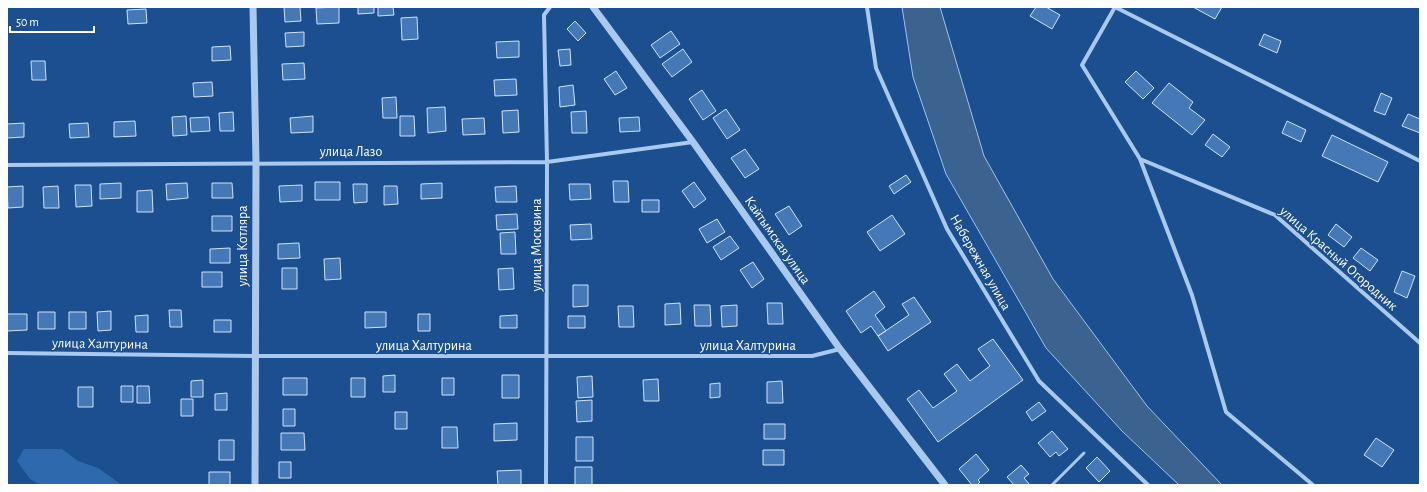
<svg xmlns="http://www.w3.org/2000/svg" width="1427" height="492" viewBox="0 0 1427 492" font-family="'Alegreya Sans',sans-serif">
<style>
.green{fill:#2e69ad}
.water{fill:#3c6290;stroke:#9cc4f0}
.building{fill:#4478b7;stroke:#cfe3fa}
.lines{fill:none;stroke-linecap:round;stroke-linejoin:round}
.service{stroke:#a9c9ee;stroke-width:3}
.minor{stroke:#a9c9ee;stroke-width:4}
.tertiary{stroke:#a9c9ee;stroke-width:7}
.labels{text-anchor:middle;stroke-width:3;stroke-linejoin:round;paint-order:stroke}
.street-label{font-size:14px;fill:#fff;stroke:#1b4f8f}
</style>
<rect width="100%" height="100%" fill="#1b4f8f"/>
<path class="green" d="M24,449H62L78,461L98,468L122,485H40L30,479L17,461Z"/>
<path class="water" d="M902,7H940L984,156L1053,279L1147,406L1222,485H1179L1122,431L1046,348L946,174L913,77Z"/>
<path class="building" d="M284,7H300L301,21L285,22Z
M339,7V23L317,24L316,8Z
M358,7H374V13L358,14Z
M378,7H393L394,15L378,16Z
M1036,7H1046L1060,15L1052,29L1030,16Z
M1193,7H1222L1215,19Z
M146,9L147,23L128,24L127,10Z
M417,17L418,39L402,40L401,18Z
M575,21L586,33L578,41L567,29Z
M671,31L680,44L660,58L651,45Z
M304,32V46L286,47L285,33Z
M1264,34L1281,41L1277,53L1259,45Z
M519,41V57L497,58L496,42Z
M230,46L231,60L212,61V47Z
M570,49L571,65L560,66L558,50Z
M683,49L692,62L672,77L662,64Z
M31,61H45L46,80H32Z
M304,63L305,79L283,80L282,64Z
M616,71L627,88L615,95L604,79Z
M1136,71L1154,88L1143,99L1125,82Z
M516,79L517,95L495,96L494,80Z
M212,82L213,96L194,97L193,83Z
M1169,83L1193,102L1189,108L1205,120L1192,135L1152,103Z
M573,85L575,105L560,107L559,87Z
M702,90L716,111L703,120L689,99Z
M1381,93L1392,98L1385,115L1374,111Z
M396,97L397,118H383L382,98Z
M445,107L446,131L428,133L427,108Z
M726,109L740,130L727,139L713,118Z
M518,110L519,132L503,133L502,111Z
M586,111L587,133H572L571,112Z
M233,112L234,131H220L219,113Z
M1408,114L1420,119V133L1402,126Z
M186,116L187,135L173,136L172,117Z
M313,116V132L291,133L290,118Z
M400,116H414L415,136H400Z
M209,117L210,131L191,132L190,118Z
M639,117L640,131L620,132L619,118Z
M484,118L485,134L463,135L462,119Z
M135,121L136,136L114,137V122Z
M1287,121L1306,130L1301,142L1282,133Z
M24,123V137L7,138V124Z
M88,123L89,137L70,138L69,124Z
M1213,134L1230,147L1222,157L1205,145Z
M1332,135L1388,162L1378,182L1322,156Z
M745,149L759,169L745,178L731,158Z
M906,175L911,182L894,194L889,186Z
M613,181H628L629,202H614Z
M315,182H340V200H315Z
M694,182L706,199L694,208L682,191Z
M121,183V198L100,199V184Z
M187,183L188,198L167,200L166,184Z
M212,183H232L233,198H212Z
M442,183V198L421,199V184Z
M353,184H367V202L354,203Z
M569,184H590L591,199L570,200Z
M75,185H91L92,206L76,207Z
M302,185V201L280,202L279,186Z
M23,186V207L8,208L7,187Z
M58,186L59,208H44L43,187Z
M384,186H397L398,204L384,205Z
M516,186L517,202H496L495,187Z
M152,190L153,212H137V191Z
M642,200H659V212H642Z
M789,206L802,226L789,235L775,214Z
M517,214L518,229L497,230L496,215Z
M892,215L905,234L880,251L867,232Z
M212,216H232V231H212Z
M717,219L725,232L707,243L699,229Z
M591,224L592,239L571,240L570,225Z
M1336,224L1352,237L1344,247L1328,235Z
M515,232L516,254H501L500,233Z
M730,236L739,248L721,260L713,247Z
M299,243L300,258L278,259V244Z
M230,248V263H210V249Z
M1361,248L1378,260L1370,271L1353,258Z
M340,258L341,279L325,280L324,259Z
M753,262L764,279L752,288L740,270Z
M282,268H297V289H282Z
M513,268L514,289L499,290L498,269Z
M1402,271L1415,276L1407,298L1394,292Z
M202,272H222V287H202Z
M573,285H588V306L573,307Z
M874,291L885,307L875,315L886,331L878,336L871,326L861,333L846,311Z
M914,297L931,322L888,351L878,336L909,315L902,304Z
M680,303L681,324L665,325V304Z
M767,303H782L783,324H768Z
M694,305H710L711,326H695Z
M737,305V326L722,327L721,306Z
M618,306H633L634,327H619Z
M169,310H181L182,327H170Z
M111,311V330L98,331L97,312Z
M38,312H55V329H38Z
M69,312H86V329H69Z
M365,312H386V327L365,328Z
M7,314H27V330L7,331Z
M418,314H430V331H418Z
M148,315V332H136L135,316Z
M517,315V328H500V316Z
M568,316H585V328H568Z
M214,320H231V332H214Z
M993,339L1023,380L938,442L907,399L919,390L933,408L957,391L944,374L957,364L970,381L990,366L978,349Z
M395,375V392H383V376Z
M502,375H519V398H502Z
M592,376L593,397L578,398L577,377Z
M283,378H307V395H283Z
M351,378H365V397H351Z
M442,378H454V395H442Z
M658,379L659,401H644L643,380Z
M203,380V397H191V381Z
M782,381L783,403H767V382Z
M720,383V397L710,398V384Z
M121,386H133V402H121Z
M137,386H149L150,403H137Z
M78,387H93V407H78Z
M227,393V410H215V394Z
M181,399H193V416H181Z
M592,400V421L577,422L576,401Z
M1039,402L1046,411L1032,421L1026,412Z
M283,409H295V426H283Z
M395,412H407V429H395Z
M517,423V440L494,441V424Z
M764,424H785V439H764Z
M442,427H457L458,448H442Z
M1052,431L1068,449L1059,456L1056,452L1050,457L1038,443Z
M281,433H304L305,450H281Z
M576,437H593V461H576Z
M1376,438L1394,450L1382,467L1364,455Z
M219,440H234V460H219Z
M763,450H784V465H763Z
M976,454L989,470L978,480L980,482L977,485H972L959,469Z
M1097,457L1110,471L1099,482L1086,468Z
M279,462H291V478H279Z
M1021,465L1029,474L1024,478L1030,485H1014L1007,477Z
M575,467H592V485H575Z
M521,470V485H498L497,471Z
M209,472H230V485H209Z"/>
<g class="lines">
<path class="service" d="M1052,485L1084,453"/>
<path class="minor" d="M867,7L876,68L947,229L1039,381L1148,485
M1140,159L1192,295L1226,412L1313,485
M1420,161L1115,7L1082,65L1140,159L1275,215L1420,343
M7,165L547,162L693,142
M7,353L254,356H812L840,349
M546,485L547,162L544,15L550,7"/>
<path class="tertiary" d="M253,7L256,162L255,485
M593,7L693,142L840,349L945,485"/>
</g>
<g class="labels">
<g class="street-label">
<text x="351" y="156">улица Лазо</text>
<text transform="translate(778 240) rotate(55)" y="5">Кайтымская улица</text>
<text transform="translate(536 245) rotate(-90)" y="5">улица Москвина</text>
<text transform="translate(242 246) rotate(-90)" y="5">улица Котляра</text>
<text transform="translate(1339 258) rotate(41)" y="5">улица Красный Огородник</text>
<text transform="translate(981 262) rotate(60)" y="5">Набережная улица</text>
<text transform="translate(100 343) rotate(1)" y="5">улица Халтурина</text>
<text x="424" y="350">улица Халтурина</text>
<text x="748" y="350">улица Халтурина</text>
</g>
</g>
<rect width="1427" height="492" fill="none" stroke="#ffffff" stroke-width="16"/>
<path d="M10 26v6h84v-6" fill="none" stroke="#ffffff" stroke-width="2"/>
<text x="16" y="26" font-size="12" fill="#ffffff" stroke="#1b4f8f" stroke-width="3" paint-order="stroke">50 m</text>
</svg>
